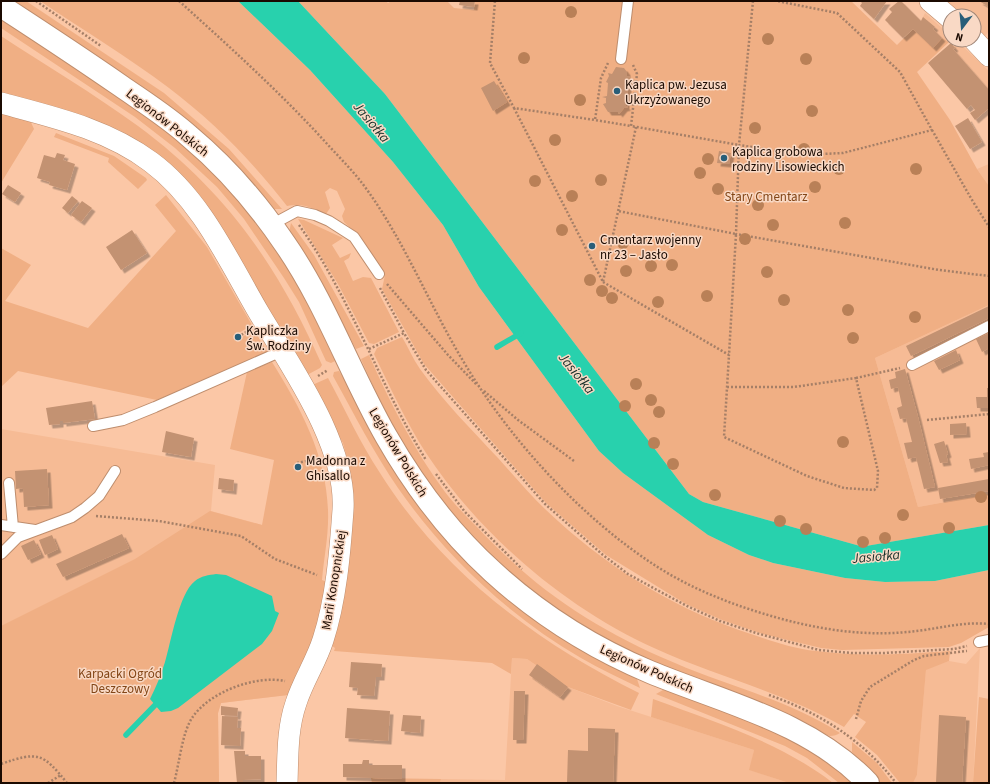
<svg xmlns="http://www.w3.org/2000/svg" width="990" height="784" viewBox="0 0 990 784" font-family="'Source Sans 3',sans-serif">
<style>
.built{fill:#f6bb95}
.green{fill:#f0af84}
.water{fill:#28d1ad}
.lines{fill:none;stroke-linecap:round;stroke-linejoin:round}
.stream{stroke:#28d1ad;stroke-width:5.5}
.building{fill:#c39272;filter:url(#shadow)}
.lane-casing{stroke:#be8d6d;stroke-width:12}
.street-casing{stroke:#be8d6d;stroke-width:22}
.secondary-casing{stroke:#be8d6d;stroke-width:24}
.path{stroke:#a57f67;stroke-width:2.5;stroke-dasharray:2 2;stroke-linecap:butt}
.lane{stroke:#fff;stroke-width:10}
.street{stroke:#fff;stroke-width:21}
.secondary{stroke:#fff;stroke-width:22}
.tree{fill:#b98057}
.poi-dot{fill:#285e79;stroke:#f9d9c5;stroke-width:1.5}
.labels{text-anchor:middle;stroke-width:3;stroke-linejoin:round;paint-order:stroke}
.poi-label{font-size:13px;fill:#1b0a01;stroke:#f9d9c5;text-anchor:start}
.street-label{font-size:13px;fill:#1b0a01;stroke:#f9d9c5}
.park-label{font-size:13px;fill:#834617;stroke:#f9d9c5}
.water-label{font-size:14px;font-style:italic;fill:#152e28;stroke:#f9d9c5}
</style>
<defs>
<filter id="shadow"><feDropShadow dx="3.5" dy="3.5" stdDeviation="0" flood-color="#0004"/></filter>
</defs>
<rect width="100%" height="100%" fill="#fbc7a6"/>
<path class="built" d="M938,1H989V30L987,34L984,37L974,33V16H955Z
M925,13L950,35V40H956L989,71V90L953,49L954,48L951,43L942,38L933,48L913,29L921,21Z
M989,164V186L977,169Z
M989,305V494L918,507L875,358Z
M1,429L215,465L211,511L262,525L322,575L314,630L288,695L221,703L218,713L219,783H1Z
M980,648L973,783H913L917,775L926,669L949,661L966,664Z
M512,658L527,659L568,687L617,706L754,750L750,770L789,783H440L441,779L505,780Z"/>
<path class="green" d="M10,1H26L164,93L229,149L282,209H273Z
M40,1H238L310,70L393,162L443,225L479,287L555,391L599,451L623,473L708,535L749,555L773,563L845,578L885,582L935,581L989,570V627L961,643L949,647L842,650L821,648L763,634L722,620L686,604L606,555L546,503L424,364L382,289L385,275L361,238L344,222L342,216L345,209L337,191L330,188L325,192L330,208L326,214C309,208 306,203 287,206C253,162 214,122 169,88C128,57 83,30 40,1Z
M298,1H386L388,3L391,1H447L454,8L474,10L475,1H851L897,45L913,29L933,47L942,38L949,42L917,72L950,120L977,169L989,186V305L875,358L918,507L989,494V525L866,546H860L703,502L689,494L385,94Z
M1,19L138,110L179,141L220,180L250,214L302,289L335,361L331,363L326,361L299,302L284,278L244,219L217,187L175,148L135,117L1,28Z
M1,36C47,66 94,94 138,126C226,191 278,266 322,365L320,368L307,375L155,154L119,130L1,97Z
M1,111L29,118L34,129L1,183Z
M56,133L114,156L146,178L147,180L138,189L108,162L109,158L54,137Z
M166,195L207,247L252,325L234,336L237,340L254,330L268,353L157,400L18,371L1,387V248L31,265L5,301L88,328L176,231L155,205Z
M298,219L304,220L343,238L332,245L340,258L351,253L349,258L344,261L353,281L363,277L371,278L399,332L374,344L369,343L338,284Z
M291,223L314,255L364,346L356,349L325,292L289,233Z
M402,337C408,347 413,359 420,369C443,401 471,429 498,458C517,479 536,502 558,521C614,572 681,612 754,635C774,642 795,649 816,651C860,657 905,654 950,651L949,661L926,670L917,775L913,783H900L877,755L855,737L866,722L854,714L844,727C784,692 717,677 654,648C565,608 480,535 426,453C406,422 390,387 374,354L377,348Z
M369,355C390,403 414,450 445,492C455,505 466,516 477,527C537,591 595,629 675,663C730,687 789,700 840,733C837,735 834,736 830,736C823,734 815,728 808,724C791,715 773,709 755,702C708,684 661,668 617,645C537,604 464,539 415,464C393,431 377,395 361,359Z
M272,362C301,409 326,454 328,510C329,534 324,557 322,580L329,583L305,665L299,668L288,695L221,703L218,713L219,783H1V626L135,559L210,511L262,525L274,460L230,449L247,372Z
M339,371L409,489L637,679L640,688C620,678 600,669 581,658C509,616 446,557 398,488C374,453 354,414 333,376L334,372Z
M328,378C345,409 360,443 380,473C442,572 536,642 639,693L631,710L568,687L527,659L512,658L511,674L492,663L334,651L335,648L331,645L352,512L351,474L343,443L310,386Z
M663,690L671,691C734,715 803,735 852,783H839L807,758L785,746L656,694Z
M979,697L989,699V783H973Z
M653,699C715,722 780,742 833,783H789L749,770L754,750L651,717Z
M852,742L877,763L892,783H880L852,752Z
M371,778L441,779L440,783H372Z"/>
<path class="water" d="M238,1H298L385,94L689,494L703,502L860,546H866L989,525V570L935,581L885,582L845,578L773,563L749,555L708,535L623,473L599,451L555,391L479,287L443,225L393,162L310,70Z
M216,574L226,575L272,596L275,611L279,613L272,631L262,644L178,708L171,711L161,712L150,699C156,687 161,675 165,662C171,642 179,593 195,581C201,576 209,575 216,574Z"/>
<g class="lines">
<path class="stream" d="M497,347L521,333
M126,735L159,701"/>
</g>
<path class="building" d="M460,1H475L474,7L459,5Z
M860,1H887L874,19L860,6L862,3Z
M899,1H901L921,21L923,17L935,27L933,29L942,38L933,48L913,29L903,38L885,20L892,12L889,9Z
M979,1H989V7Z
M951,43L955,48L953,49L989,90V108L975,120L970,113L975,110L971,105L967,109L928,63Z
M616,67L624,68L627,72V76H631L629,78L630,85H628L627,100L628,102L626,101V106L628,107L624,108L619,114L618,112H608L603,104L606,103V98L602,97L607,96L608,83L606,82L609,76L608,73L612,74Z
M494,81L507,102L493,111L481,88Z
M968,118L982,142L970,149L955,126Z
M719,151L731,153L729,164L717,163Z
M57,153L65,155L63,160L75,164L67,190L49,185L50,182L37,178L44,155L55,158Z
M8,185L21,193L15,202L2,194Z
M72,196L78,201L68,213L62,208Z
M82,201L92,208L81,222L71,215Z
M132,230L147,253L121,270L106,247Z
M989,306V318L911,356L906,346Z
M989,333V348L982,352L976,339Z
M956,350L960,360L939,370L934,361Z
M905,369L918,417L935,487L924,489L916,457L908,459L904,443L912,442L906,418L900,419L897,408L902,406L898,387L891,389L889,380L896,378L895,372Z
M987,388H989V408H977L976,397H987Z
M92,401L95,419L63,423V421H60V424L49,425L46,408Z
M966,423L967,434L950,435V424Z
M166,431L194,438L191,457L162,452Z
M944,441L948,454L946,455L948,462L940,463L934,444Z
M989,452V465L971,469L969,459L984,457L983,453Z
M47,469L49,505L24,507L23,488L16,489L15,471Z
M219,478L234,480L233,491L218,489Z
M989,479V491L940,499L938,488Z
M122,534L129,548L63,577L56,564Z
M52,535L58,549L45,555L39,540Z
M34,540L41,554L28,560L21,546Z
M351,662L382,664L381,677H376L374,696L357,695L358,688L349,687Z
M537,664L568,687L560,697L529,675Z
M514,691H525L523,740H513Z
M221,706L238,708L237,716L221,715Z
M347,708L390,711L388,741L345,738Z
M403,715L421,716L420,733L401,731Z
M939,715L966,717L962,783H936Z
M222,716L238,717L237,728H241L240,746L221,745Z
M588,728L615,729L613,783H567L568,750L588,751Z
M234,751H245V756H261V779L243,780V783H237Z
M363,760H369V765H402V779L343,777V764H362Z"/>
<g class="lines">
<g class="lane-casing">
<path id="lane" d="M621,59L628,1
M271,225L297,211L315,215L329,221L354,237L379,274
M912,365L989,326
M93,426L123,420L155,407L282,351
M9,483L13,527
M1,525L35,530
M1,554L18,537L72,517L85,508L99,496L115,471
M979,642L989,640"/>
</g>
<g class="street-casing">
<path id="street" d="M930,1L950,18
M974,40L989,56
M1,103C53,117 107,129 151,162C201,199 228,260 259,313C291,367 347,445 343,510C340,553 336,600 323,640C316,662 303,681 296,703C287,729 288,756 287,783"/>
</g>
<g class="secondary-casing">
<path id="secondary" d="M1,6C41,32 82,59 121,86C144,102 168,117 189,136C226,167 258,204 285,244C326,303 350,373 386,436C414,485 451,534 493,572C539,614 593,648 650,672C725,703 810,722 868,783"/>
</g>
<path class="path" d="M36,1L101,46
M179,1C231,48 282,94 329,146C340,158 352,170 362,183C405,240 430,308 468,369C513,443 583,519 656,566C695,591 738,607 782,619C823,630 865,636 907,632C934,630 962,621 989,624
M495,1L490,63L514,108L595,120
M753,1L739,145L802,155L843,153L932,130L900,72L837,13L777,1
M608,63L601,78L595,120L631,126
M633,65L637,74L631,126L739,145L736,234L939,270L989,276
M514,108L603,282L636,127
M932,130L972,200L989,227
M299,225C351,298 379,384 426,460
M603,282L729,355L736,234L618,211
M387,284L448,355L477,385
M380,288L404,333
M238,337L248,331
M369,349L404,333L426,370L545,504L603,555L628,574L657,590L687,606L720,621L756,633L819,650L851,653H884L954,649L967,646
M318,376L328,370
M856,378L900,368
M727,387H794L856,378L878,471L877,488L874,490L844,488L807,476L724,437L729,355
M484,391L518,420L574,461
M927,420L989,414
M297,463L316,459
M436,474L465,512L522,569
M96,516L159,521L241,536L275,559L317,575
M769,695C820,713 863,740 896,783
M856,719L861,701L870,687L914,660L924,656L967,651
M1,764C38,751 43,753 67,783
M48,783L61,775
M174,783C179,765 182,733 192,718C209,692 255,675 285,681"/>
<use href="#lane" class="lane"/>
<use href="#street" class="street"/>
<use href="#secondary" class="secondary"/>
</g>
<g class="tree">
<circle cx="571" cy="12" r="6"/>
<circle cx="768" cy="39" r="6"/>
<circle cx="524" cy="58" r="6"/>
<circle cx="806" cy="59" r="6"/>
<circle cx="580" cy="100" r="6"/>
<circle cx="812" cy="111" r="6"/>
<circle cx="755" cy="128" r="6"/>
<circle cx="555" cy="140" r="6"/>
<circle cx="804" cy="149" r="6"/>
<circle cx="708" cy="159" r="6"/>
<circle cx="839" cy="169" r="6"/>
<circle cx="916" cy="169" r="6"/>
<circle cx="700" cy="173" r="6"/>
<circle cx="601" cy="180" r="6"/>
<circle cx="535" cy="181" r="6"/>
<circle cx="815" cy="187" r="6"/>
<circle cx="718" cy="189" r="6"/>
<circle cx="572" cy="196" r="6"/>
<circle cx="758" cy="205" r="6"/>
<circle cx="845" cy="223" r="6"/>
<circle cx="773" cy="225" r="6"/>
<circle cx="562" cy="230" r="6"/>
<circle cx="745" cy="239" r="6"/>
<circle cx="623" cy="243" r="6"/>
<circle cx="672" cy="265" r="6"/>
<circle cx="651" cy="266" r="6"/>
<circle cx="626" cy="271" r="6"/>
<circle cx="767" cy="272" r="6"/>
<circle cx="590" cy="280" r="6"/>
<circle cx="602" cy="291" r="6"/>
<circle cx="707" cy="296" r="6"/>
<circle cx="612" cy="298" r="6"/>
<circle cx="784" cy="300" r="6"/>
<circle cx="658" cy="302" r="6"/>
<circle cx="848" cy="310" r="6"/>
<circle cx="915" cy="317" r="6"/>
<circle cx="853" cy="338" r="6"/>
<circle cx="636" cy="384" r="6"/>
<circle cx="651" cy="400" r="6"/>
<circle cx="625" cy="406" r="6"/>
<circle cx="659" cy="412" r="6"/>
<circle cx="843" cy="442" r="6"/>
<circle cx="654" cy="443" r="6"/>
<circle cx="673" cy="464" r="6"/>
<circle cx="715" cy="495" r="6"/>
<circle cx="981" cy="497" r="6"/>
<circle cx="903" cy="515" r="6"/>
<circle cx="780" cy="521" r="6"/>
<circle cx="949" cy="528" r="6"/>
<circle cx="806" cy="529" r="6"/>
<circle cx="885" cy="538" r="6"/>
<circle cx="863" cy="542" r="6"/>
</g>
<g class="poi-dot">
<circle cx="617" cy="91" r="4"/>
<circle cx="724" cy="158" r="4"/>
<circle cx="592" cy="246" r="4"/>
<circle cx="238" cy="337" r="4"/>
<circle cx="298" cy="467" r="4"/>
</g>
<g class="labels">
<g class="poi-label">
<text x="625" y="89">Kaplica pw. Jezusa<tspan x="625" dy="15">Ukrzyżowanego</tspan></text>
<text x="732" y="156">Kaplica grobowa<tspan x="732" dy="15">rodziny Lisowieckich</tspan></text>
<text x="600" y="244">Cmentarz wojenny<tspan x="600" dy="15">nr 23 – Jasło</tspan></text>
<text x="246" y="335">Kapliczka<tspan x="246" dy="15">Św. Rodziny</tspan></text>
<text x="306" y="465">Madonna z<tspan x="306" dy="15">Ghisallo</tspan></text>
</g>
<g class="street-label">
<text transform="translate(168 122) rotate(38)" y="5">Legionów Polskich</text>
<text transform="translate(399 452) rotate(59)" y="5">Legionów Polskich</text>
<text transform="translate(333 580) rotate(-81)" y="5">Marii Konopnickiej</text>
<text transform="translate(647 668) rotate(24)" y="5">Legionów Polskich</text>
</g>
<g class="park-label">
<text x="766" y="201">Stary Cmentarz</text>
<text x="120" y="678">Karpacki Ogród<tspan x="120" dy="15">Deszczowy</tspan></text>
</g>
<g class="water-label">
<text transform="translate(372 122) rotate(50)" y="5">Jasiołka</text>
<text transform="translate(577 373) rotate(51)" y="5">Jasiołka</text>
<text transform="translate(876 556) rotate(-5)" y="5">Jasiołka</text>
</g>
</g>
<rect width="990" height="784" fill="none" stroke="#1b0a01" stroke-width="4"/>
<g transform="translate(962 28) rotate(196)"><circle r="19" fill="#f9d9c5" stroke="#a08677"/>
<path d="M0-3L7 15L0 10L-7 15Z" fill="#285e79"/>
<text y="-6" font-size="11" font-weight="bold" text-anchor="middle" fill="#1b0a01">N</text>
</g>
</svg>
